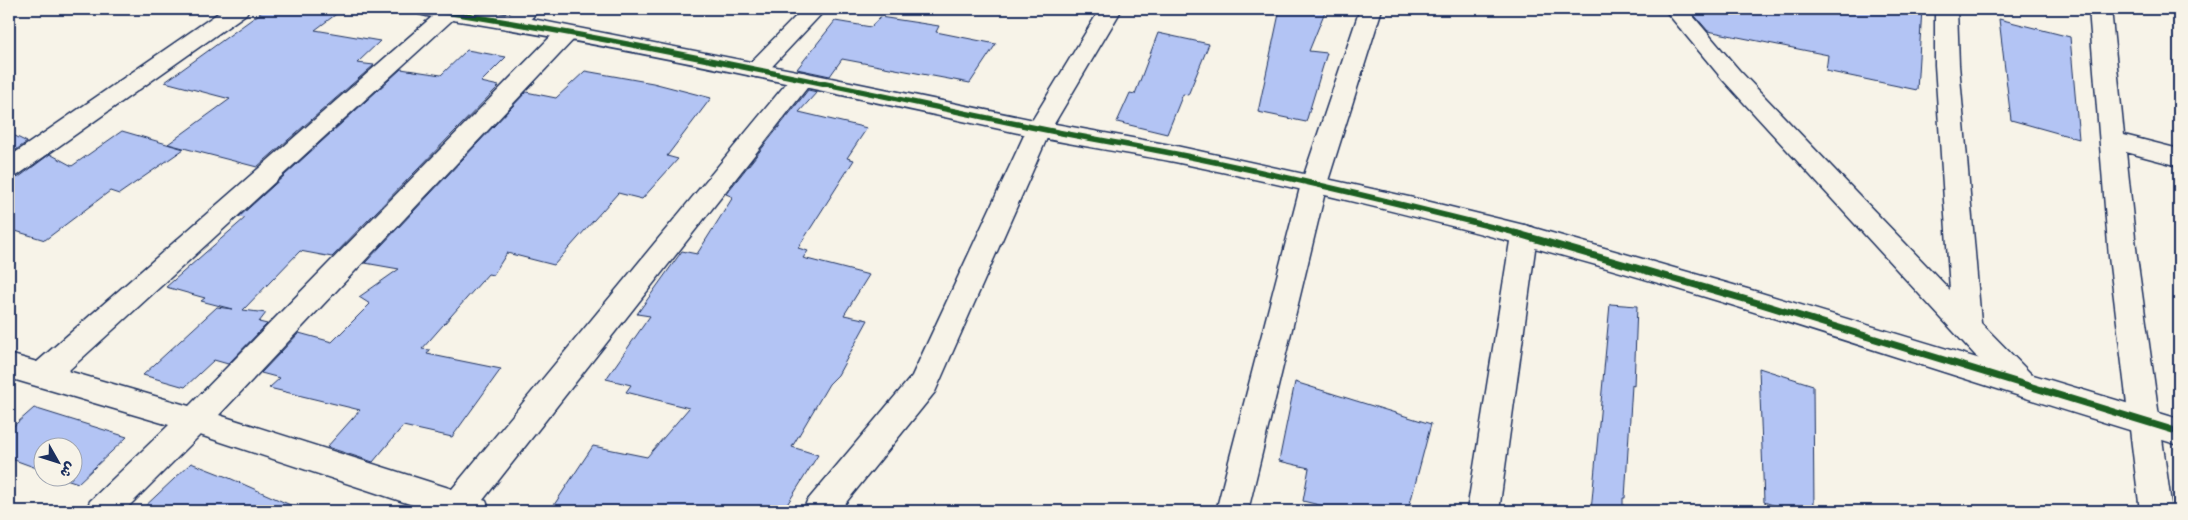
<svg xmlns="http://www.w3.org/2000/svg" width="2188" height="520" viewBox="0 0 2188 520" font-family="Pangolin,'Playpen Sans Arabic',sans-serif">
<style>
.building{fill:#b3c4f4;stroke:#1b2f5e}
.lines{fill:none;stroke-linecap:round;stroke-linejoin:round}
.street-casing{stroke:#1b2f5e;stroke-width:3}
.secondary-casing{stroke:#1b2f5e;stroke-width:3}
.street{fill:#f7f3e8;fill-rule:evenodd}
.secondary{fill:#f7f3e8;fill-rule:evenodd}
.cycleway-far1-casing{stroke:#f7f3e8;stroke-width:8}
.cycleway-casing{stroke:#f7f3e8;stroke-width:10}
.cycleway-far1{stroke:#1b5e20;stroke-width:5.5}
.cycleway{stroke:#1b5e20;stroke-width:7}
</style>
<rect width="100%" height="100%" fill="#f7f3e8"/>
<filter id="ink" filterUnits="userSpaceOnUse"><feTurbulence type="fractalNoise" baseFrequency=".02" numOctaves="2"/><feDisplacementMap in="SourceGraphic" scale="10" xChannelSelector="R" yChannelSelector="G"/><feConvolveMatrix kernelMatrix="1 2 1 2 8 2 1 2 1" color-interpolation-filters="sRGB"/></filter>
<g filter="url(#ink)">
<path class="building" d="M266,9H343L315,30L380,41L357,63L374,65L257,167L168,144L230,99L165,82Z
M1280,9H1326L1309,51L1327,53L1306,122L1258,112Z
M1689,9H1922L1917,90L1826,71L1828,55L1708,31Z
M880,17L939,26L936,32L996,44L970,83L842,59L830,76L797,69L835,21L871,27Z
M1999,19L2070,37L2079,139L2011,120Z
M1158,33L1209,44L1188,95L1183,94L1167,134L1117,122L1130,93L1135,94Z
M467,50L506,57L481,82L499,86L332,257L300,251L243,310L266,313L259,322L267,324L228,364L214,360L185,387L143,375L217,307L232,309L201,301L205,298L166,287L245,218L239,217L401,69L441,75Z
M585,71L653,83L711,98L667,156L678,159L642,199L618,193L554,265L507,253L493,275L488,274L422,349L430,350L427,354L501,369L452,437L403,426L373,462L327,447L360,410L269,388L280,378L261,373L299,333L332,342L370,304L359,297L399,269L365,263L526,92L556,98Z
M808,90L817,92L799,112L867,128L847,158L854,160L798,248L808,251L803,258L869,275L844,315L868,320L838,375L829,384L792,447L818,455L783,511H550L593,446L647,457L689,408L626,392L631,385L606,379L650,316L637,314L682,251L697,254L733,197L726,194Z
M122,131L184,149L119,194L110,191L45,240L9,229V180L19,177L50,154L72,166Z
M9,133L27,142L9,155Z
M1610,304L1637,306L1634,386L1632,385L1625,498H1623V511H1591Z
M1759,368L1813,385L1814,511H1791L1764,502Z
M1295,382L1431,424L1408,511H1321L1323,506L1303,501L1309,468L1279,461Z
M34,408L127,437L78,483L63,478H72V448H42V470L9,458V430Z
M191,463L227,477L304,511H140Z"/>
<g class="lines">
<g class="street-casing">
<path id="street" d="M224,9H249L246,14L18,175L9,178V157Z
M441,9H457L460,13L68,371L189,406L558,29L566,27L574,29L577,34L574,39L219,415L452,489L794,74L802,72L810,74L814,79L483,500L486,501L490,511H431L200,435L124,511H86L90,501L169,425L9,378V354L37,362Z
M515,9H539C531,21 519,30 504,27L501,22Z
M803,9H826L764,75L756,77L748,75L744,70L748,65Z
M1100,9H1122L1051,129L935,392L839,511H803L807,501L912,376L1027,129Z
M1360,9H1382L1327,184L1248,511H1216L1301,184Z
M1664,9H1687L1739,70L1950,290L1935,65V9H1957L1959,65L1981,323L2030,373L2034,382L2030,391L2019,394L2008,391L1723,80Z
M2089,9H2111L2124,135L2179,149V166L2126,152L2137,257L2172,511H2140L2109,257Z
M1524,225L1534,228L1537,235L1499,511H1467L1511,235L1514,228Z"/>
</g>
<g class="secondary-casing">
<path id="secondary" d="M416,9H469L512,15L802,72L1039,121L1176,146L1418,199L1524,225L1758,292L2179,419V445C1959,380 1742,303 1520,244C1406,213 1290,186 1175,162C1128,153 1080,146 1032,136C831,93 630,47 427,16L419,14Z"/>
</g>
<use href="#street" class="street"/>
<use href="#secondary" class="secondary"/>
<g class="cycleway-far1-casing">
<path id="cycleway-far1" d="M427,9C627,40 824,84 1022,125C1073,136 1125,144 1176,154C1291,177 1406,205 1520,234"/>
</g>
<g class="cycleway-casing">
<path id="cycleway" d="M1515,233L1758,303L2179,432"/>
</g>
<use href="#cycleway-far1" class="cycleway-far1"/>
<use href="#cycleway" class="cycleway"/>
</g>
</g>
<rect width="2188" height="520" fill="none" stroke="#f7f3e8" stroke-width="30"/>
<rect x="15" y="15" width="2158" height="490" fill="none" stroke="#1b2f5e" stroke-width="2" filter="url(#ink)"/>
<g transform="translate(58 462) rotate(129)"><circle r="24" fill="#f7f3e8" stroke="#9fa5b1"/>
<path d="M0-4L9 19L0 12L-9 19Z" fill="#1b2f5e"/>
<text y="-8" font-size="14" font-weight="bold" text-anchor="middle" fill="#1b2f5e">ش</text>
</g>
</svg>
